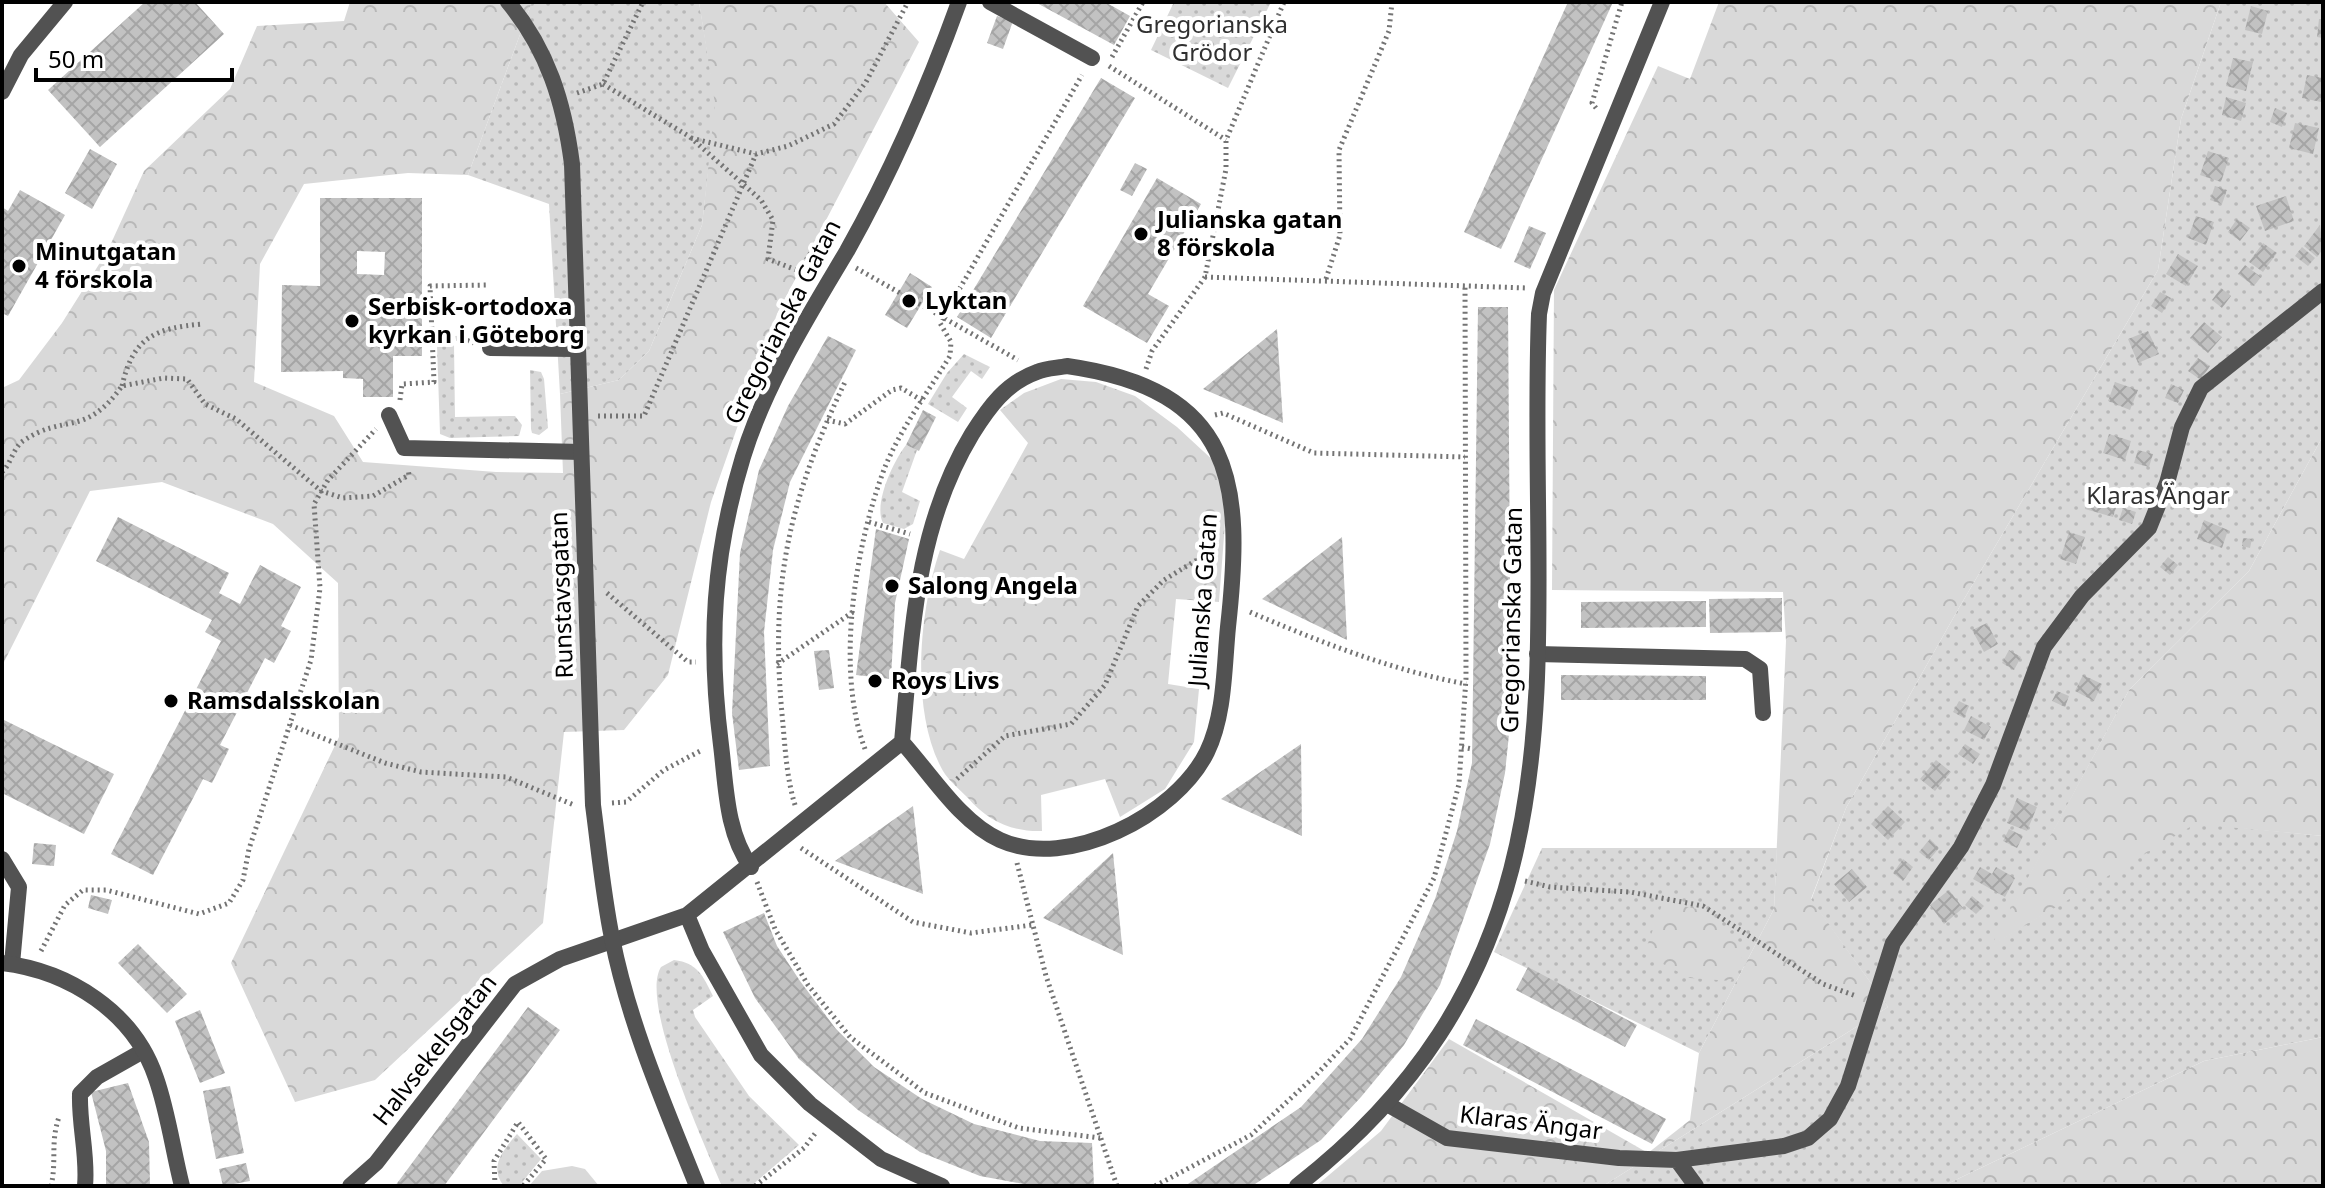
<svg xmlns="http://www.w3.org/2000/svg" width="2325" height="1188" viewBox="0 0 2325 1188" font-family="'Noto Sans',sans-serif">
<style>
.grass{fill:url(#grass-dots)}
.forest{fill:url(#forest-crowns)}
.pitch{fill:#d9d9d9}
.building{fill:url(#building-cross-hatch);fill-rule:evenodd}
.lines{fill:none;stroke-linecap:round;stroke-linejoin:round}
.path{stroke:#747474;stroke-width:5;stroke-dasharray:2 4;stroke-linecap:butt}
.service{stroke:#525252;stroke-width:16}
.minor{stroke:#525252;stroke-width:16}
.tertiary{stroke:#525252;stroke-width:16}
.poi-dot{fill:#000;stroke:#fff;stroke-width:3}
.labels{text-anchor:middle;stroke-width:8;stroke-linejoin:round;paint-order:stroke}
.park-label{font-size:24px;fill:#303030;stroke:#fff}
.poi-label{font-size:24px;font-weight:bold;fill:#000;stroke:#fff;text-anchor:start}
.street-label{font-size:24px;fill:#000;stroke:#fff}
</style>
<defs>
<pattern id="grass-dots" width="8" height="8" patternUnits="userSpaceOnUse" patternTransform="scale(2)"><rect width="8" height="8" fill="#d9d9d9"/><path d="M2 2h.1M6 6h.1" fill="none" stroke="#b8b8b8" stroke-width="1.8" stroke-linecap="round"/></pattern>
<pattern id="forest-crowns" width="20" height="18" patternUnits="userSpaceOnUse" patternTransform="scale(2)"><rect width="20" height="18" fill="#d9d9d9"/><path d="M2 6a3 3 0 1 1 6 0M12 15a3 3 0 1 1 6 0" fill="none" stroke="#b8b8b8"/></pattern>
<pattern id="building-cross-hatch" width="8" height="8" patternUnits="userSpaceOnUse" patternTransform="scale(2)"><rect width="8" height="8" fill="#c2c2c2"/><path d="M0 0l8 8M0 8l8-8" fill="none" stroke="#a5a5a5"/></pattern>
</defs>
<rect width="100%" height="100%" fill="#fff"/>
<path class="grass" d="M532,2H699L716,104L702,225L649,351L619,380L560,394L549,204L468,175Z
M1174,2H1271L1228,88L1151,50Z
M2221,2H2323V436L2249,571L2129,690L1993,944L2195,823L2323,836V1037L2204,1061L1943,1186H1603L1888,1007L1811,900L1846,808L1960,606L2158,270L2181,119Z
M437,345H454L455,417L515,416L522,425L519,436L450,438L440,434Z
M964,354L990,367L982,379L971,371L952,397L967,408L958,422L928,404L947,373Z
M530,370L541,372L544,379L548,428L539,435L532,433L531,429Z
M906,445L917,450L902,492L920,501L913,524L904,529L883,523C873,504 894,460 906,445Z
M1542,848H1777L1774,909L1699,1053L1494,952Z
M674,960C698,963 703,976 713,996L693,1010L695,1017L749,1096L799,1145L751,1186H722C705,1145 639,1002 661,967Z
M517,1134L541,1159L519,1186H504C488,1167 504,1149 517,1134Z"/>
<path class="forest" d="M350,2H532L468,175L408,173L304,184L260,264L254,382L334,416L363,462L496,472L563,473L560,394L619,380L649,351L702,225L715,104L699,2H884L919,42L777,314L711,502L668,675L624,730L564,732L543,923L375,1080L295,1102L231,963L339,737L338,583L273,524L162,482L90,491L2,666V388L19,380L62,323L108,250L144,171L230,89L257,26L344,21Z
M1719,2H2221L2181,119L2158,270L1960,606L1846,808L1811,899L1888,1007L1603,1186H1316L1381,1131L1449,1039L1648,1153L1690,1120L1699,1053L1774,909L1786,641L1783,592L1552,590L1554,290L1658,66L1690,79Z
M1061,379L1096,382L1135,396L1177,427L1216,463L1227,497L1219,602L1176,599L1168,684L1199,689L1194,742L1165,789L1120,817L1105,779L1041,795L1042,831C1012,832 988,821 968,798C960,790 949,781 943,771C910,713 919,611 940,550L964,559L1028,443L1000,410L1024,393Z
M2323,436V836L2195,824L1991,946L2129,690L2249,571Z
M1663,902L1697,909L1746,948L1731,981L1690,978L1644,954Z
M2323,1037V1186H1943L2204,1061Z"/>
<path class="pitch" d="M572,1166L585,1169L599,1186H529L542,1171Z"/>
<path class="building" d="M145,2H195L224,34L100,147L48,90Z
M1035,2H1105L1130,16L1114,45Z
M1568,2H1613L1501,249L1464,232Z
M2251,6L2268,11L2262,34L2245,30Z
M997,16L1013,21L1003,49L987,43Z
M2319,19H2323V38L2317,37Z
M2233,58L2253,62L2246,91L2226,86Z
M2307,75L2323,78L2321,102L2302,98Z
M1101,78L1135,98L991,338L957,317Z
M2226,97L2246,103L2241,121L2222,115Z
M2275,108L2287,113L2282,127L2270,122Z
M2295,123L2319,128L2313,154L2289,148Z
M90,149L117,164L92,209L65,193Z
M2208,151L2229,158L2221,182L2200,175Z
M1135,163L1147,169L1132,196L1120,190Z
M1157,178L1201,204L1148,294L1169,306L1147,343L1083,306Z
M2215,186L2227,190L2222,204L2210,200Z
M20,190L65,215L8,316L2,313V207L8,211Z
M2286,196L2294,221L2265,231L2256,206Z
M320,198H422V356H393V397H363V379L343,378V371L281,372L282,285L320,286ZM357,251L385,252L384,275L357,274Z
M2196,216L2214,222L2206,245L2188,238Z
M2237,219L2250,228L2240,241L2228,232Z
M2320,225L2323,249L2317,257L2304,246Z
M1529,226L1546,233L1530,269L1514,262Z
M2263,243L2277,253L2263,272L2249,262Z
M2302,247L2315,258L2308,266L2295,256Z
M2178,254L2198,266L2186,286L2166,274Z
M2245,265L2261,277L2254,286L2238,274Z
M910,273L932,287L907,328L885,315Z
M2221,288L2231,296L2222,308L2212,300Z
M2160,292L2171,298L2162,313L2151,306Z
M1478,307H1508L1511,715L1505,773L1490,844L1440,985L1404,1045L1361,1097L1321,1140L1252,1186H1185L1301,1107L1362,1039L1401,977L1435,899L1457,831L1472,763Z
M2204,322L2222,337L2208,353L2190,338Z
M1277,329L1283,423L1203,389Z
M2148,331L2159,354L2138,363L2128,339Z
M828,336L856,350L790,482L773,550L764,632L770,766L739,770L732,713L740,553L759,470L788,406Z
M2198,358L2210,366L2201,380L2188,371Z
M2115,382L2138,390L2130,410L2108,401Z
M2171,384L2184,390L2178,403L2165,398Z
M923,410L936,417L919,451L906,445Z
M2109,434L2131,441L2125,460L2103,453Z
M2138,450L2153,454L2149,467L2134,463Z
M2090,493L2118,502L2113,517L2085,509Z
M2123,508L2136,512L2132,524L2119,520Z
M118,517L229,573L219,593L240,604L260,565L301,587L281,626L291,631L274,663L265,658L220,745L229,749L212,783L203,779L153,875L111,854L221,641L205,632L212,620L96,561Z
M2204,520L2228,530L2222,548L2197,539Z
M876,529L909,539L895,603L891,679L856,675Z
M2069,532L2085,537L2076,564L2060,559Z
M1342,537L1347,640L1262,599Z
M2243,538L2252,539L2250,548L2242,546Z
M2168,557L2178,565L2170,575L2160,567Z
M1782,598V632L1710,633L1709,599Z
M1706,601V627L1581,628V602Z
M1987,623L1998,644L1984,652L1972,630Z
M829,650L834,688L819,690L814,651Z
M2009,650L2021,657L2014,670L2002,663Z
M1561,675L1706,676V700H1561Z
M2083,675L2102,684L2094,701L2075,691Z
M2057,691L2069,696L2065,707L2052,701Z
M1959,701L1969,706L1964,718L1953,712Z
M1971,716L1991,727L1984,740L1964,730Z
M2,719L114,774L84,834L2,793Z
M1301,744L1302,836L1221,799Z
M1965,744L1980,754L1973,764L1958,754Z
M1936,760L1951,772L1935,791L1920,779Z
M2017,798L2037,807L2027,831L2007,823Z
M913,806L923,894L835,861Z
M1888,806L1905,822L1888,840L1871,824Z
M2009,829L2023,836L2017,848L2003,841Z
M1930,839L1939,848L1929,860L1919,852Z
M34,843L56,845L54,866L32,864Z
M1113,853L1123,955L1043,918Z
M1903,859L1913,867L1903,881L1893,873Z
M1980,867L1992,874L1996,867L2015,878L2005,897L1973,879Z
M1852,869L1867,887L1849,902L1834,884Z
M1949,890L1963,908L1944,924L1930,905Z
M91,895L112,900L108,914L88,908Z
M1972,896L1984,906L1976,914L1965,905Z
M764,913L777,946L800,981L836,1029L874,1067L922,1099L974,1124L1040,1141L1092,1143L1094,1186H1035L980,1176L920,1152L858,1110L799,1059L755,998L723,932Z
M138,944L187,994L167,1013L118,963Z
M1528,967L1637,1025L1625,1047L1516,990Z
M528,1007L560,1030L444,1186H395Z
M200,1010L225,1073L200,1083L175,1021Z
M1476,1019L1666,1119L1652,1144L1463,1045Z
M128,1083L149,1142L150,1186H106V1151L91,1092Z
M230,1086L244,1153L216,1159L203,1091Z
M246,1163L250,1181L223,1186L219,1169Z"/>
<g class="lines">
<path class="path" d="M1112,57L1143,2
M1109,66L1226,140
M603,84L690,137L761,200L773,220L768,259L799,271L812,251L821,254
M577,93L603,84L643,2
M1596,108L1592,103L1622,2
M691,138L756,154L788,146L834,124L866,82L908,2
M856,268L1018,360
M1205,277L1527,288
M1326,279L1340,235L1339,150L1389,31L1392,2
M432,340L462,338L474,343
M1146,369L1152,351L1205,277L1226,169V140L1284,2
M122,386C133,337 155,328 203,324
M400,400L402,384L434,382L430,286L489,285
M1215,415L1223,413L1314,453L1465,457
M598,416H644L756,154
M827,420L845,424L892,390L901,388L923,401
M2,472C11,464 13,448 23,441C64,413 85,438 122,386L164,378L187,379L205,404L236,419L321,491L343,498L373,496L409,475L408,469
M869,522L910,534
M607,593L688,662H696
M1250,612C1320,642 1391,670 1466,684
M777,664L853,612
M290,725L385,763L421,772L506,777L574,805
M1462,747L1472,749
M865,749C835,670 855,545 885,467C901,428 928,392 950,356L951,342L940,323L1082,75
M957,779L1005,736L1071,724L1105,685L1138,606L1164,580L1195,561L1214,558
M612,803L626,802L664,770L702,750
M795,805C786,776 785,744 782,714C770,583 789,500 845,382
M801,848L913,922L971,933L1032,925
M1017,863L1046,976L1117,1186
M1525,881L1550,887L1630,892L1703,906L1823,984L1856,996
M757,882L775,929L808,985L850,1037L925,1093L1019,1128L1100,1138
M41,951L65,905L83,890H106L199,914L229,903L243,880L249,849L311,660L320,588L314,504L328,480L376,429
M51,1186C57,1161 50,1143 59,1117
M495,1186L494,1161L518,1122L546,1159L523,1186
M755,1186L804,1148L817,1131
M1155,1186L1251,1135L1316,1075L1350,1039L1434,878L1459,784L1466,678L1465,284"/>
<path class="service" d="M990,2L1092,58
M490,348L576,349
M389,415L404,448L581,452
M1537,654L1745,659L1760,669L1763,713
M2,859L19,887L12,964
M1387,1104L1447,1138L1619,1158L1677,1160L1784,1146L1808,1138L1830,1119L1848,1086L1893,943L1961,847L1993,785L2044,647L2082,596L2149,528L2167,483L2182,427L2201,388L2323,291
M1677,1160L1696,1186
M85,1186C88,1156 79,1126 80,1094L97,1077L143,1051"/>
<path class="minor" d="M2,92L21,55L65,2
M1067,366C1235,390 1244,482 1228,627C1224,667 1225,715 1207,752C1176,815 1068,871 1000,840C960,822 931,774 902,742C912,634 915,528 972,434C989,407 1006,383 1037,372C1046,368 1058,368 1067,366Z
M751,867C726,833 726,785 721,745C708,643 713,555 743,457C765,385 809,315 847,251C892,171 928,88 959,2
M687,915L702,951L761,1055L810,1104L881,1159L942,1186
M2,963C69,971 134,1012 156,1078C168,1112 173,1151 182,1186
M350,1186L376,1163L515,984L560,959L687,915L902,742
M1297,1186C1602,949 1526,650 1539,314L1543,293L1662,2"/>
<path class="tertiary" d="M508,2C548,50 564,103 572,164L593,805C599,850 603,894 612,938C629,1024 665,1106 697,1186"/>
</g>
<g class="poi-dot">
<circle cx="1141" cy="234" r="8"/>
<circle cx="19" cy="266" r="8"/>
<circle cx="909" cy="301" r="8"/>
<circle cx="352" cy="321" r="8"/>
<circle cx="892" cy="586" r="8"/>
<circle cx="875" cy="681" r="8"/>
<circle cx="171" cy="701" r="8"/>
</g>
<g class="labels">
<g class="park-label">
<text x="1212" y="33">Gregorianska<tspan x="1212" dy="28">Grödor</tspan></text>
<text x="2158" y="504">Klaras Ängar</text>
</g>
<g class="poi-label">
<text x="1157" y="228">Julianska gatan<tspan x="1157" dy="28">8 förskola</tspan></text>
<text x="35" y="260">Minutgatan<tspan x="35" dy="28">4 förskola</tspan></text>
<text x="925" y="309">Lyktan</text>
<text x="368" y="315">Serbisk-ortodoxa<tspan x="368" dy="28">kyrkan i Göteborg</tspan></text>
<text x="908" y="594">Salong Angela</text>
<text x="891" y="689">Roys Livs</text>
<text x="187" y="709">Ramsdalsskolan</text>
</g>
<g class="street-label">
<text transform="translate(783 322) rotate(-63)" y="8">Gregorianska Gatan</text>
<text transform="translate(562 595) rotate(-92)" y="8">Runstavsgatan</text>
<text transform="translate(1203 600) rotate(-86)" y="8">Julianska Gatan</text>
<text transform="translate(1512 620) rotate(-89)" y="8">Gregorianska Gatan</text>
<text transform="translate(435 1050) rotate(-52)" y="8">Halvsekelsgatan</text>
<text transform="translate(1531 1123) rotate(7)" y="8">Klaras Ängar</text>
</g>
</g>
<rect width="2325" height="1188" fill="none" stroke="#000000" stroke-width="8"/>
<path d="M36 68v12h196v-12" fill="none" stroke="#000000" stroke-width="4"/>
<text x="48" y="68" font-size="24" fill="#000000" stroke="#ffffff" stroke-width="6" paint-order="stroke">50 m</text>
</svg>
